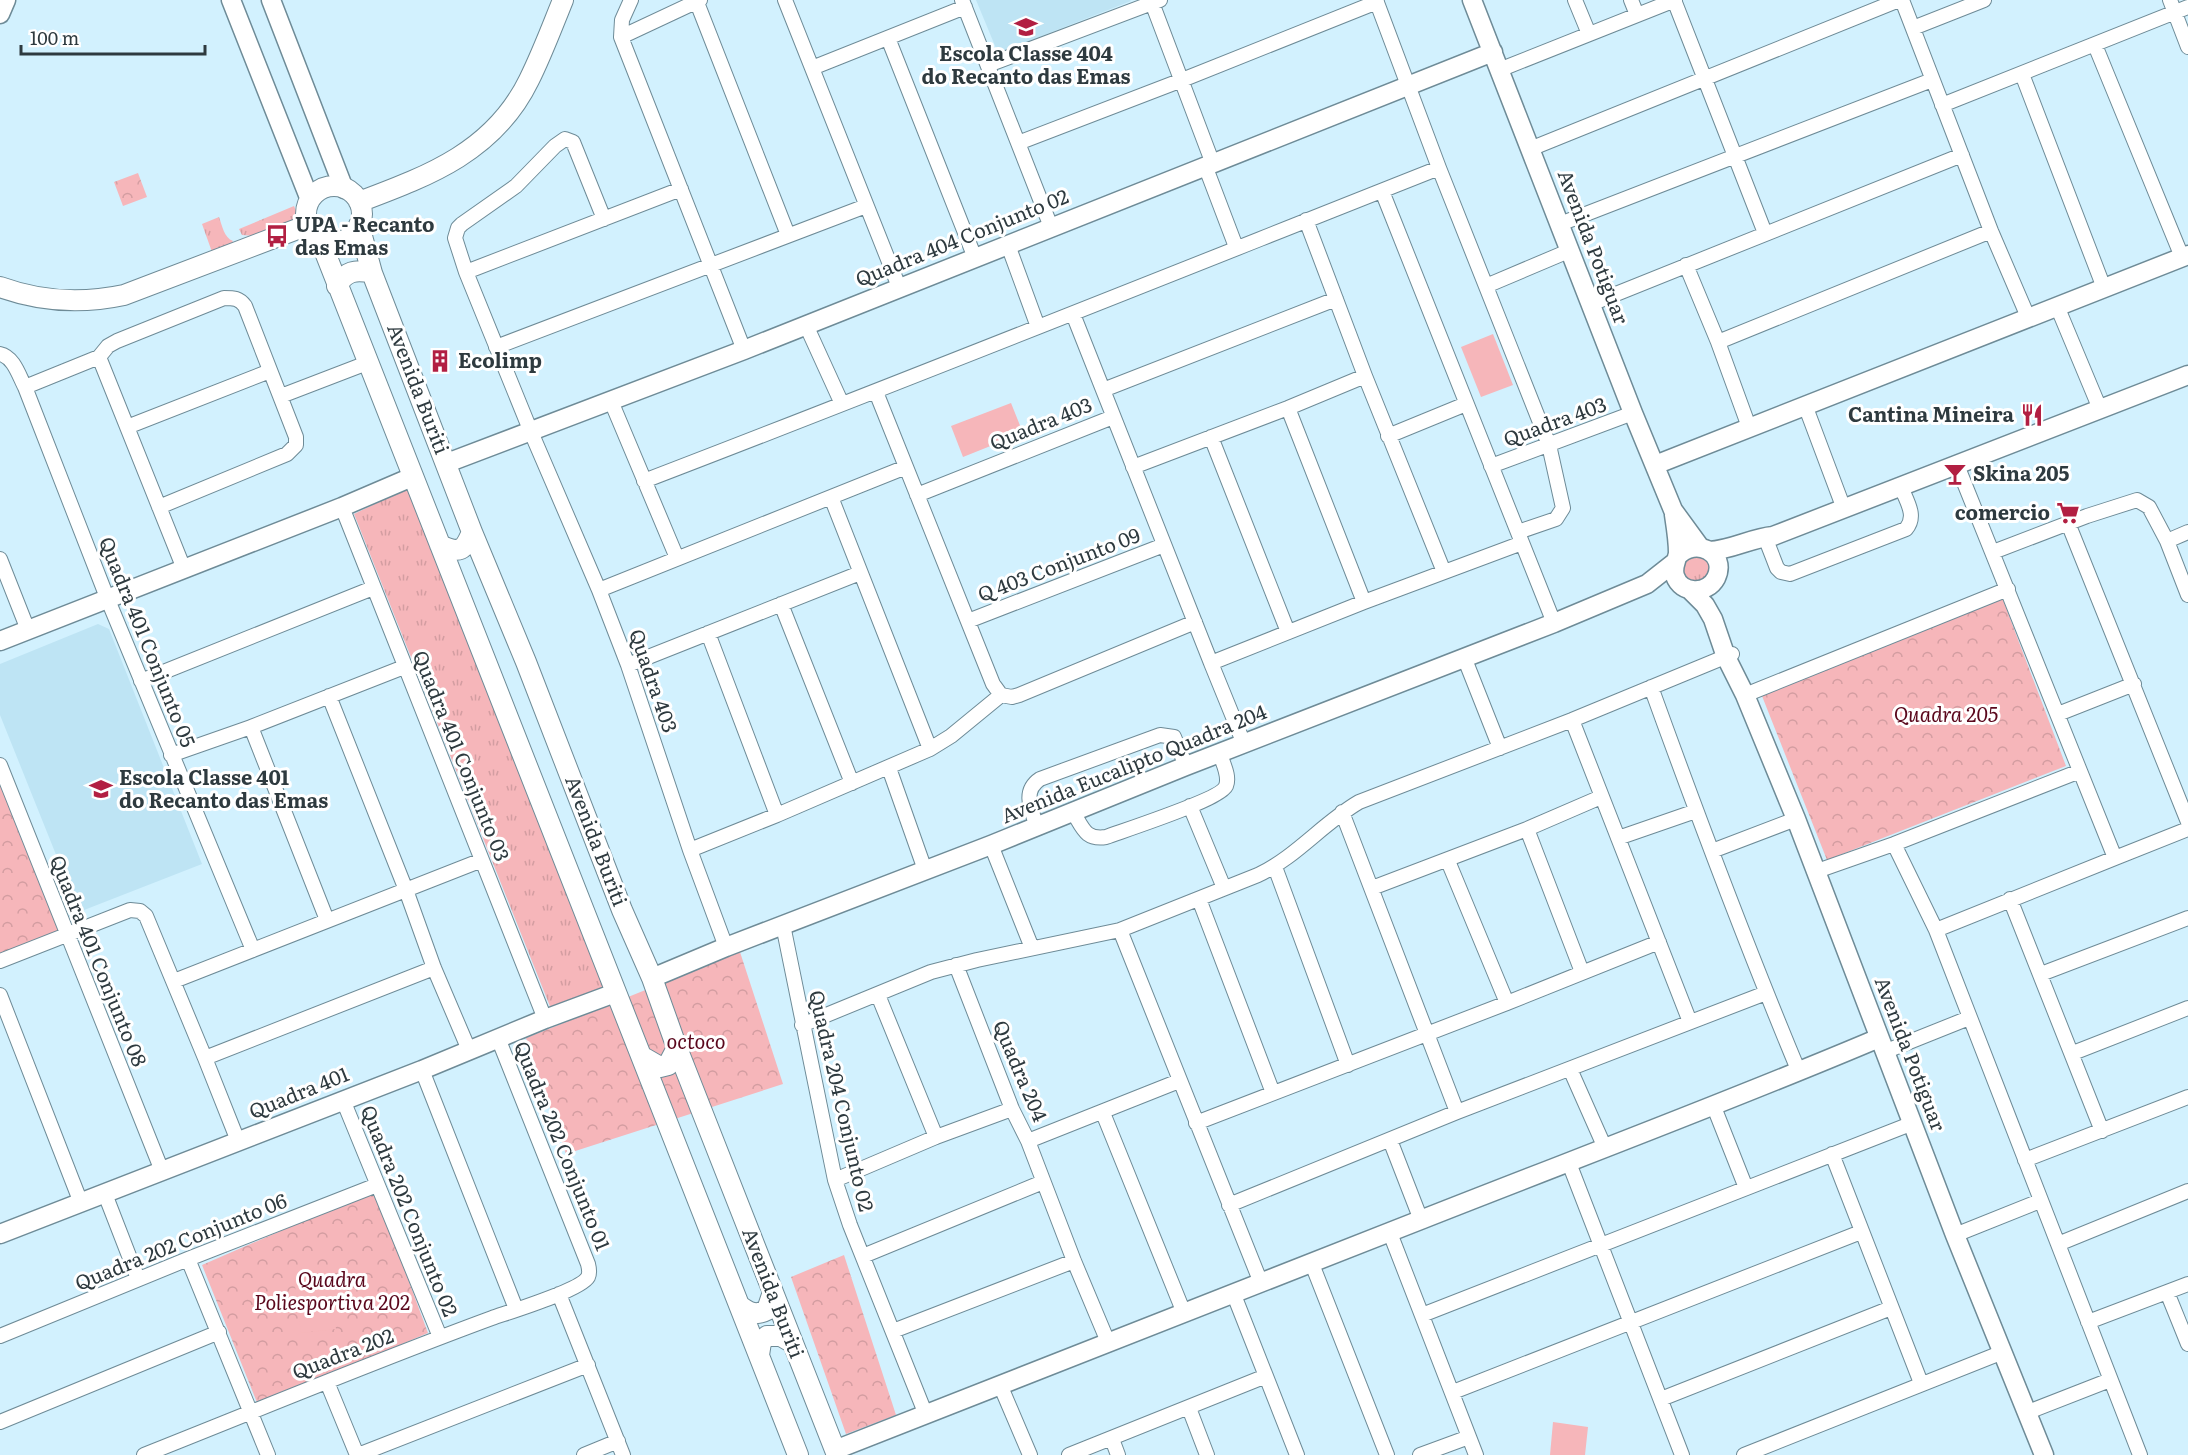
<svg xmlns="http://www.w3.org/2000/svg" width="2188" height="1455" viewBox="0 0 2188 1455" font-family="Literata,serif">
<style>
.built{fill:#bee4f4}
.grass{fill:url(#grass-tufts)}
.park{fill:url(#park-crowns)}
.pitch{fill:#f6b6ba}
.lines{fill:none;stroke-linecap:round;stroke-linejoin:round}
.minor-casing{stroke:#6e8b97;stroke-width:16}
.tertiary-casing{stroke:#6e8b97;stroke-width:21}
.secondary-casing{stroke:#6e8b97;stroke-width:22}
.minor{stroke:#fff;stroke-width:14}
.tertiary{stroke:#fff;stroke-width:18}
.secondary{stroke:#fff;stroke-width:20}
.labels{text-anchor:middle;stroke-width:6;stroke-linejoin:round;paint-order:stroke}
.poi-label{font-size:20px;font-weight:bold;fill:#2e3a3f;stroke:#fff;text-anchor:start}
.street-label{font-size:20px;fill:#2e3a3f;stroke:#fff}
.park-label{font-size:20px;font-style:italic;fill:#5a071c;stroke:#fff}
</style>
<defs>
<pattern id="grass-tufts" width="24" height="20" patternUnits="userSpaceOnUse" patternTransform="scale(1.5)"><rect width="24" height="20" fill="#f6b6ba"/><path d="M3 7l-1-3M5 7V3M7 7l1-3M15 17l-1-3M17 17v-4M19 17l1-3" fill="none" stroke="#d39da1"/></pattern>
<pattern id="park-crowns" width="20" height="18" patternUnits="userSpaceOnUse" patternTransform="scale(1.5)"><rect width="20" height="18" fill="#f6b6ba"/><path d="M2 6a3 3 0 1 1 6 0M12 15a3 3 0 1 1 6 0" fill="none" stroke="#d39da1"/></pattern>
</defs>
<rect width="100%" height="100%" fill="#d2f1fe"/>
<path class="built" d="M976,0H1130L1131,1L998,53Z
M98,624L109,629L202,864L79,912L0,715V664Z"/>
<path class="grass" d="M294,206L300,219L255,236L242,235L239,229Z
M219,217C222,225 224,238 233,241L230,246L212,252L202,224Z
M410,487L605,990L551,1009L354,514Z
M1686,553L1712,560L1714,565L1702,585L1681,578Z"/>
<path class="park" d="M138,173L147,197L123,206L114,182Z
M2000,592L2066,766L1827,860L1762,696Z
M0,775L61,932L0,956Z
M740,952L783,1084L566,1154L526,1038Z
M375,1190L428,1333L258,1405L202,1265Z
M844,1255L896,1415L846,1434L791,1277Z"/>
<path class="pitch" d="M1493,334L1513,385L1481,397L1461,347Z
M1011,403L1023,433L963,457L951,426Z
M327,1266L336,1329L301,1333L293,1270Z
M1553,1422L1588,1427L1585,1455H1550Z"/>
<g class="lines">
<g class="minor-casing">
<path id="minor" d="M631,0L622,20L621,37L744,350
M696,0L788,235
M785,0L899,287
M962,0L1051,227
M1151,0L1213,164
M1376,0L1439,168L1549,445L1563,508L1556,519L1518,532
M1575,0L1589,34
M1631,0L1637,15
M1674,0L1765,233
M1902,0L1991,231L2028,317
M2170,0L2188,47
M1913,28L1984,0
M621,37L700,0
M888,38L975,258
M2095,45L2182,257
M988,65L1160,0
M812,68L965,7
M1499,70L1675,0
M2022,74L2104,288
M1942,105L2188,7
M1018,143L1182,80L1377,2
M1530,149L1899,0
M1206,168L1236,247
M1382,191L1554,623
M604,219L573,142L565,139L555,146L516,186L462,224L458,228L455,238L466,272L531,432L599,590L628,665L690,850L726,947
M1306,220L1365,376L1444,572
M1560,224L1932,80
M1008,245L1038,327
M1686,265L1718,342L1749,427
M466,272L681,189
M1486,286L1571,250
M1591,304L1962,155
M2057,306L2100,409
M1073,314L1211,663L1364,602L1522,543
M806,325L842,404
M1718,342L1991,231
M496,347L866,206
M0,354C14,357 19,376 25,387L108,600L253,950
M99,357L184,569
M25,387L99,357L108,346L117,341L224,298C234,298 239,298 245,306L296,437V445L287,454L159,507
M1103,390L1336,299
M876,392L993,684L1001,695L1012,697L1019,695L1195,622
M281,396L367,363
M611,401L677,558
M1805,405L1844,509
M1288,408L1364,602
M127,427L270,371
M1388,436L1466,404
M1211,437L1288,632
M1957,465L2115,858L2188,829
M1491,466L1633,413
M1133,467L1288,408L1365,376
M644,481C910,379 1174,273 1439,168
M917,495L1113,417
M831,497L930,749
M342,507L545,1019
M2068,523L2188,822
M1765,537L1777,568L1781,572L1790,574L1906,529C1917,516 1907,502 1901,487
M2167,541L2188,532
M1993,552L2087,516L2137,500L2149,507L2167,541L2188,595
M0,559L28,630
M599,590L906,467
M781,604L852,783
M968,621L1164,545
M708,633L777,815
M1464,657L1500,748
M1211,663L1244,744
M628,665L860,573
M141,681L373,588
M1651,687C1698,817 1746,945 1799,1072
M1745,695L2008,589
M329,696L406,890L434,968L469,1050
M2058,714L2134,684
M1572,720L1690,1022
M251,727L327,920
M171,755L251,727L404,667
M0,765L162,1171
M889,768L925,870
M1190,806L1224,888
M1073,812C1083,828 1085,840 1106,837C1125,830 1221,799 1226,786C1230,776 1223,764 1220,754
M1342,812L1457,1112
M1037,827C1031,809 1022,791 1040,779L1160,735L1174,737L1186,766
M1527,829L1582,972
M1618,838L1696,811
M1894,844L1936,930L2140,1455
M991,845L1032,948
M690,850L777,815L930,749L951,736L1001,695
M1712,851L1796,819
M1448,861L1507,1003
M1275,867L1348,1065
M1817,871L1894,844L2080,771
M1372,888L1527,829L1601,797
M1199,899L1273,1093
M2010,899L2102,1131
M783,925L835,1180L850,1225L926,1415
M1120,930L1261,1283
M1936,930L2115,858
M0,961L130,910L140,911L146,916L205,1058L238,1141
M956,965L1012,1109L1028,1141L1179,1081
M2041,974L2188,918
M174,981L482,860
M0,995L81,1203
M878,995L936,1137
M802,1025L931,972L977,960L1120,930L1258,875C1296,857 1323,823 1359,802L1572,720L1732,654
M1884,1052L1969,1018
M2073,1053L2188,1008
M205,1058L434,968
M1570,1069L1605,1148
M422,1070L516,1309
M343,1100L440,1337
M1714,1107L1746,1188
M1103,1113L1184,1313
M1196,1123L1507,1003L1659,942
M1390,1140L1421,1220
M1028,1141L1074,1261L1108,1342
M1832,1154L1921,1383
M2025,1160L2188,1097
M1569,1163L1682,1455
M835,1180L936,1137L1012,1109
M105,1194L138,1279
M1229,1205L1457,1112L1766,993
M1390,1233L1476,1455
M1955,1235L2040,1201
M2058,1244L2188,1191
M863,1256L1043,1182
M188,1259L268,1455
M1312,1264L1387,1455
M2167,1292L2188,1344
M559,1294L623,1455
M1234,1295L1297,1455
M1422,1315L1913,1123
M2088,1322L2188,1284
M893,1331L1074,1261
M0,1336L188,1259L377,1185
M327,1382L357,1455
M1001,1387L1030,1455
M1453,1392L1861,1232
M1661,1399L1891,1308
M1189,1408L1207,1455
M2028,1412L2110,1380
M0,1422L219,1332
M1112,1439L1118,1455
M144,1455C260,1409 375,1361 492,1318C509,1312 581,1290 588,1277C590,1273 589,1268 588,1264L498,1038
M358,1455L588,1365
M584,1455L618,1441
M1069,1455L1266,1376
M1420,1455L1469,1437
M1744,1455L2003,1352"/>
</g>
<g class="tertiary-casing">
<path id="tertiary" d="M231,0L310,200
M271,0L344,189
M1472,0L1633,413L1673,510L1700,547
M0,14L6,0
M447,463L744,350L1493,52
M1655,465L2188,255
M1674,515C1676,528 1678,540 1678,553C1677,561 1672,567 1675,576C1681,594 1707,595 1716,578C1728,553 1695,536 1677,557
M1709,551C1732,550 1751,538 1773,536L2188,375
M1690,590L1705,605L1713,619L1726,657L1745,695L1796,819L1955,1235L2044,1455
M0,641L342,507L412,477
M652,978L726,947L991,845L1186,766L1554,623L1647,584L1675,562
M0,1234L422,1070L545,1019L615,993
M835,1450C1031,1374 1227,1297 1423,1219C1575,1159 1728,1102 1879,1038"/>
</g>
<g class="secondary-casing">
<path id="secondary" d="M306 214a28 28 0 1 1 56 0a28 28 0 1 1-56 0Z
M359,202C428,176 494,152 529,80C542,54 552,27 563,0
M359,225L372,273L472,532L526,662L622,910L652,978L677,1048L837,1455
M319,237L798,1455
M337,286C345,271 356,269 372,273
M0,287C41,302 82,304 124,295L308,225
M440,545C460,554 464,551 472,532
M641,1056L660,1067L668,1065L677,1048
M739,1305C749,1313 756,1316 767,1310L773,1292
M759,1355L761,1342L767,1336H781L793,1343"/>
</g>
<use href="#minor" class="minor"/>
<use href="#tertiary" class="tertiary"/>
<use href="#secondary" class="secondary"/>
</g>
<defs>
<g id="school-bare" transform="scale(1.8)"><path d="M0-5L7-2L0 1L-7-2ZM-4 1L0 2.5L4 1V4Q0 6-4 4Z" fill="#b21f42" stroke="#fff" stroke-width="2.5" paint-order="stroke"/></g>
<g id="bus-bare" transform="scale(1.8)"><path d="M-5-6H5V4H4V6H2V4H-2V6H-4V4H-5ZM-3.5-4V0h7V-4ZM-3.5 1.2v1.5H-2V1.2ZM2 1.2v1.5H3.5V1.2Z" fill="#b21f42" stroke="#fff" stroke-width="2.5" paint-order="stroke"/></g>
<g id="building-bare" transform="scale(1.8)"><path d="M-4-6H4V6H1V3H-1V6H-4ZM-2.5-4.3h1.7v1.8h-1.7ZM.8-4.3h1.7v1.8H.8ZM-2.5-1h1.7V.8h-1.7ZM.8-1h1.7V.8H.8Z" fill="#b21f42" stroke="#fff" stroke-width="2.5" paint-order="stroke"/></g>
<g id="restaurant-bare" transform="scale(1.8)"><path d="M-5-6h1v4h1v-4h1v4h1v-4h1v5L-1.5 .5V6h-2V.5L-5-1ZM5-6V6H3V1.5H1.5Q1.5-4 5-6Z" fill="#b21f42" stroke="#fff" stroke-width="2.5" paint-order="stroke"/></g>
<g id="bar-bare" transform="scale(1.8)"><path d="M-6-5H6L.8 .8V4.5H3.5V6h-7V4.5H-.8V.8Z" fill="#b21f42" stroke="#fff" stroke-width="2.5" paint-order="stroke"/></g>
<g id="supermarket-bare" transform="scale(1.8)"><path d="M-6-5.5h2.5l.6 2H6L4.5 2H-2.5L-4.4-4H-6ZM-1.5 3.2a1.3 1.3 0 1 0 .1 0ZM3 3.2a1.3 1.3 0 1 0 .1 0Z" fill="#b21f42" stroke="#fff" stroke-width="2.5" paint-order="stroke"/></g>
</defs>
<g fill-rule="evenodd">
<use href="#school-bare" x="1026" y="27"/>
<use href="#bus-bare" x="277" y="236"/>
<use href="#building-bare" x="440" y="361"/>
<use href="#restaurant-bare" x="2032" y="415"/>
<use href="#bar-bare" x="1955" y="474"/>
<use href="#supermarket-bare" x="2068" y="513"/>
<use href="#school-bare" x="101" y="789"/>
</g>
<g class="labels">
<g class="poi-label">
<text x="1026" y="61" text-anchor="middle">Escola Classe 404<tspan x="1026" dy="23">do Recanto das Emas</tspan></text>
<text x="295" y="232">UPA - Recanto<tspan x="295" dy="23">das Emas</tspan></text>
<text x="458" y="368">Ecolimp</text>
<text x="2014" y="422" text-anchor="end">Cantina Mineira</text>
<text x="1973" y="481">Skina 205</text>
<text x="2050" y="520" text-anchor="end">comercio</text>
<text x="119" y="785">Escola Classe 401<tspan x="119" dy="23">do Recanto das Emas</tspan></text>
</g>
<g class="street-label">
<text transform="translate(962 238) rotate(-22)" y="7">Quadra 404 Conjunto 02</text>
<text transform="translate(1593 247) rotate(69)" y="7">Avenida Potiguar</text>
<text transform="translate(418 389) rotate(69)" y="7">Avenida Buriti</text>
<text transform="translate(1555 422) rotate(-20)" y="7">Quadra 403</text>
<text transform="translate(1041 424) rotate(-22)" y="7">Quadra 403</text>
<text transform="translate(1059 565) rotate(-21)" y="7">Q 403 Conjunto 09</text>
<text transform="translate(147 642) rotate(68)" y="7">Quadra 401 Conjunto 05</text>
<text transform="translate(653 681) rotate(71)" y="7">Quadra 403</text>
<text transform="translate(461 756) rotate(68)" y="7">Quadra 401 Conjunto 03</text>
<text transform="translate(1134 764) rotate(-22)" y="7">Avenida Eucalipto Quadra 204</text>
<text transform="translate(596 841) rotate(69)" y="7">Avenida Buriti</text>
<text transform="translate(98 961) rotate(68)" y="7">Quadra 401 Conjunto 08</text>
<text transform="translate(1910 1054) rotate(69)" y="7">Avenida Potiguar</text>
<text transform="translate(1020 1071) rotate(67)" y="7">Quadra 204</text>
<text transform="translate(299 1093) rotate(-22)" y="7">Quadra 401</text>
<text transform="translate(841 1101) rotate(77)" y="7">Quadra 204 Conjunto 02</text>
<text transform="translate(562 1146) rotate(68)" y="7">Quadra 202 Conjunto 01</text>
<text transform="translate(409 1211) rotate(68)" y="7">Quadra 202 Conjunto 02</text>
<text transform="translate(181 1242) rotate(-22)" y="7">Quadra 202 Conjunto 06</text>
<text transform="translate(773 1293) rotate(69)" y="7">Avenida Buriti</text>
<text transform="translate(343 1354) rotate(-21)" y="7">Quadra 202</text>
</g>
<g class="park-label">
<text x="1946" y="722">Quadra 205</text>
<text x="696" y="1049">octoco</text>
<text x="332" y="1287">Quadra<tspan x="332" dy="23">Poliesportiva 202</tspan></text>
</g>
</g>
<path d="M21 45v9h184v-9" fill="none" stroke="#2e3a3f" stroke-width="3"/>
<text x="30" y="45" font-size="18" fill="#2e3a3f" stroke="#ffffff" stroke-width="4.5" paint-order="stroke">100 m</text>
</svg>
